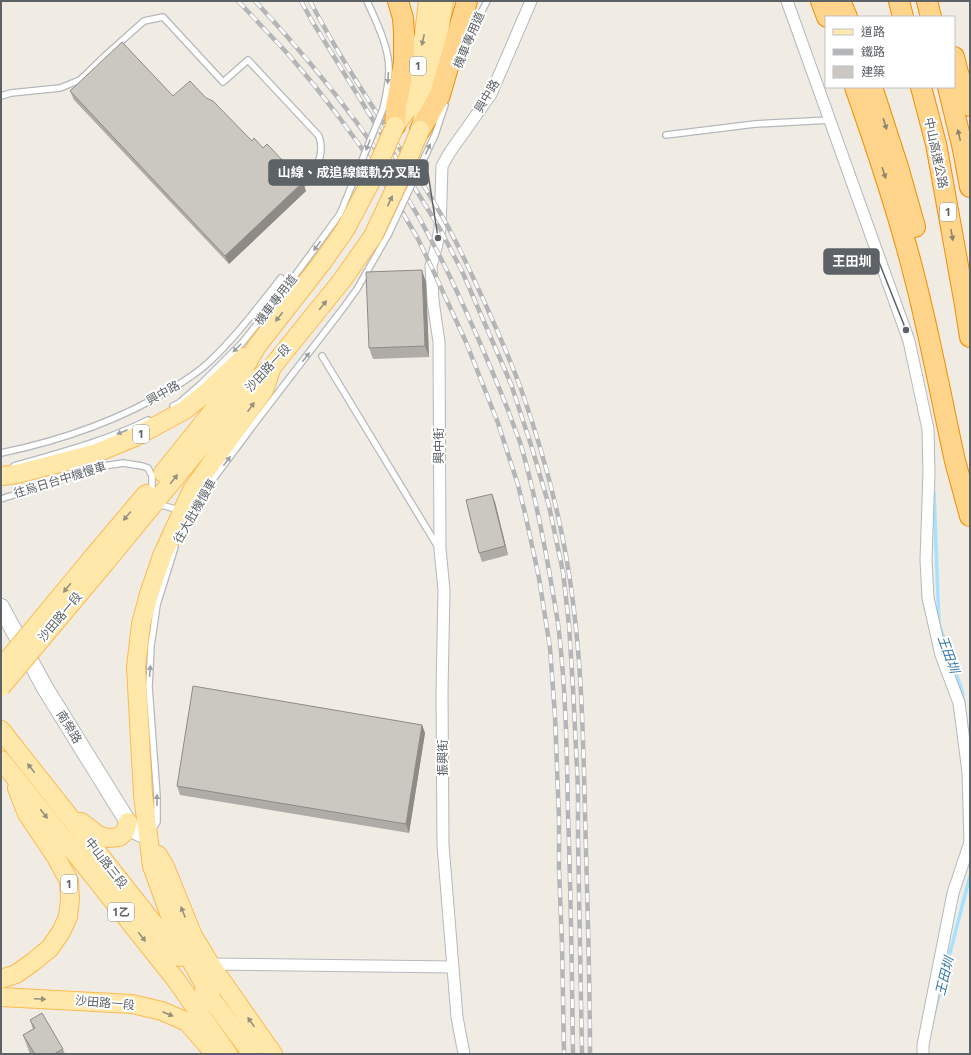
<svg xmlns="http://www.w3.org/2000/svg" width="971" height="1055" viewBox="0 0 971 1055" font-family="'Open Sans','Noto Sans TC',sans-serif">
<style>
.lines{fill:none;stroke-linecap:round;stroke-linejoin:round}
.stream{stroke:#a5e2ff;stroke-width:3.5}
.lane-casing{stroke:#b5b8bc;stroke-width:8}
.street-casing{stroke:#b5b8bc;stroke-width:13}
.secondary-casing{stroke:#b6bbc0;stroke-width:18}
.primary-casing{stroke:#fdba50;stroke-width:20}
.highway-casing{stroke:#f48d00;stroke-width:22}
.lane{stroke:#fff;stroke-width:5.5}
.street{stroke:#fff;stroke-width:11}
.secondary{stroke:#fff;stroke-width:16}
.primary{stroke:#ffe8aa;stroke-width:18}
.highway{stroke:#ffd58c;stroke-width:20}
.rail-casing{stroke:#b4b5b6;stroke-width:4.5}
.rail{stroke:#fff;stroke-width:3;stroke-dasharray:9;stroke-linecap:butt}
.lane-bridge-casing{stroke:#b5b8bc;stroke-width:8;stroke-linecap:butt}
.primary-bridge-casing{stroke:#fdba50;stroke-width:20;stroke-linecap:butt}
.lane-bridge{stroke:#fff;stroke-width:5.5}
.primary-bridge{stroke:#ffe8aa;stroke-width:18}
.wall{fill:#afaba6}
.shaded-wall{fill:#8e8b87}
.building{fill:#cbc7c1;stroke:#8e8b87}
.oneway{fill:#95917e}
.oneway2{fill:#9da1a3}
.oneway3{fill:#8d8471}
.labels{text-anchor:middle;stroke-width:4;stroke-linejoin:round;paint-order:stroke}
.shield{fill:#fff;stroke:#8d9194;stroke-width:1}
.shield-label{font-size:11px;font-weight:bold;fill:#5c6266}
.street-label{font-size:12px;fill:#5c6266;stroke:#fff}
.water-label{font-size:13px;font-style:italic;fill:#3479a7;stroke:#fff}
.leader{fill:none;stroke:#5c6266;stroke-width:1.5}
.callout-dot{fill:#5c6266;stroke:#fff;stroke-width:1.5}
.callout{fill:#5c6266;stroke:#5c6266;stroke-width:1.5}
.callout-label{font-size:13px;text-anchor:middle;font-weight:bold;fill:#fff}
</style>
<rect width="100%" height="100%" fill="#f0ece4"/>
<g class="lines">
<path class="stream" d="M934,492L939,624L962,691L964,703
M934,1014L970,876"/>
<g class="lane-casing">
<path id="lane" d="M367,1C376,21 389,47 389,69C389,83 386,96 383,109
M462,51L487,1
M1,96L11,93L60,88L80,80L107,54L144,21L163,17L223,82L248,60L319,136C326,158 314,173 299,187
M435,135L445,105
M666,135L755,124L830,120
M322,356L438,547
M173,406L179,403L202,383L242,343L282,293L340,214
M1,453C59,441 120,420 171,389C183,382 197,373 208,363C235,338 258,307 281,278L286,284
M14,466C59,453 106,441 148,420
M1,499L104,466L123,463L142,466L148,468L152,476V487
M158,508L161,505L179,510
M180,536L211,482L261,415L344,307L357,289L388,235
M152,830L157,822V796L149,687L151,646L157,605L175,547"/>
</g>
<g class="street-casing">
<path id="street" d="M787,1L909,341L928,429L929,472L926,560L928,598L941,655L959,703L968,772L970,842L953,893L923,1045V1054
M210,964L453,967
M464,1054L457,1017L443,845L442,691L444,590L440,549L439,342L433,301L431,266L436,248L440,229L442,166L450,152L491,94L531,1"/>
</g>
<g class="secondary-casing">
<path id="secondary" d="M1,607L45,688L128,822L133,830L148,837"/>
</g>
<g class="primary-casing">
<path id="primary" d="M422,123L439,32L444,1
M395,126L406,111L414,82L424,34L428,1
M163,473L236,382L257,346L321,264L345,230
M1,476L17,474L94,454L135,437L185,410L207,392L244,357
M92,558L146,494
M105,563L254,382L272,367L343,279L373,236
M1,730L180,957
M1,760L176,980L228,1054
M81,822L98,835L108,838L119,837L125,832L128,822
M158,855L165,867L193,936L210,964L273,1054
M1,979L16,974L33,962L50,948L61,932L68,917L70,899L69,881L56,857L27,814L17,788
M204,989L252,1054
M1,997L132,1004L162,1011L187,1022L215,1054
M211,997L177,935L152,866L143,795L136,667L141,624L149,594L162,556L192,490L264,390L272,367"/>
</g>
<g class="highway-casing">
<path id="highway" d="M821,1L827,17
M840,1L847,17
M899,1L903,17
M927,1L931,17
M954,57L958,73L970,106
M855,87C878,152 900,217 916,283C931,342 942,402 955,461C960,479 965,498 970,516
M872,87L898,167L915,227
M921,87L936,144L964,299L970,337
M948,87L963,149L970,187
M395,126L396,106L399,92L404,62V33L403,18L398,1
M420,130L440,95L467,1"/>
</g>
<use href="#lane" class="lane"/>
<use href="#street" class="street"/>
<use href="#secondary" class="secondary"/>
<use href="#primary" class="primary"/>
<use href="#highway" class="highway"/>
<g class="rail-casing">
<path id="rail" d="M238,1L288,54L314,85L339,117L363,150L393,196L418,239L431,266L466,342L498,423L518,485L525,513L539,578L550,648L555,716L559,819V870L562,944L564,1054
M255,1C325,76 389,157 436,249C451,277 464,307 477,336C488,361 498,385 508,410C512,421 516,432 520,442C533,486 542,531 550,576C553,595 557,613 559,632C566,693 567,754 568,814C571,894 572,974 573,1054
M301,1L312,21L440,229L462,271L511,384L532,448L549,506L563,572L569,625L573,688L578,789V839L582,1054
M310,1C333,45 360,88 388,130C405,157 423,183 439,211C456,239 470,271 484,301C497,330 510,359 521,389C539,440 554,492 564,545C581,633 583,724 585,813C587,893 590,974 590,1054"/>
</g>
<use href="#rail" class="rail"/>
<g class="lane-bridge-casing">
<path id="lane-bridge" d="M340,214L383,109
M388,235L435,135"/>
</g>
<g class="primary-bridge-casing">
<path id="primary-bridge" d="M345,230L371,181L395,126
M373,236L396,187L420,130
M1,668L92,558
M1,687L105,563"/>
</g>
<use href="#lane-bridge" class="lane-bridge"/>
<use href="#primary-bridge" class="primary-bridge"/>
</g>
<path class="wall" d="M70,91L206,98L252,141L263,148L306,191L229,264L74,100Z
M426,282L429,357L373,359L369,348Z
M495,502L508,555L482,562L479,553Z
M422,725L425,733L409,833L180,795L177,786Z
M30,1020L63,1049L65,1054H30L23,1035L33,1029Z"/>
<path class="shaded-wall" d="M303,182L306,191L229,264L225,256Z
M422,270L426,282L429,357L425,346Z
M492,494L495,502L508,555L505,546Z
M422,725L425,733L409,833L406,824Z"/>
<path class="building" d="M122,42L173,96L190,81L206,98L213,101L252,141L254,138L263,148L267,144L303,182L225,256L70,91Z
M422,270L425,346L369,348L366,272Z
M492,494L505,546L479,553L466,500Z
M193,686L422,725L406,824L177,786Z
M42,1013L63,1049L54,1054H35L23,1035L35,1028L30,1020Z"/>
<defs><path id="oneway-solid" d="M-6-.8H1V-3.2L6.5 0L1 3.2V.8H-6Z"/></defs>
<g class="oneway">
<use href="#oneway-solid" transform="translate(423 40) rotate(102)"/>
<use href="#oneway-solid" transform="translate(390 201) rotate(-65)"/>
<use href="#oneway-solid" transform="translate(323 305) rotate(-51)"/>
<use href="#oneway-solid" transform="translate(279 317) rotate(128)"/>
<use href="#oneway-solid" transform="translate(251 407) rotate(-55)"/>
<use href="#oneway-solid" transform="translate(174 479) rotate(-51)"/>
<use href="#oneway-solid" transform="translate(127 516) rotate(130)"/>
<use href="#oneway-solid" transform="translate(67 588) rotate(129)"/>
<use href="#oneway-solid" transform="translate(31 768) rotate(-128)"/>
<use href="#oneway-solid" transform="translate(44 814) rotate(52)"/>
<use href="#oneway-solid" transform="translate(183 912) rotate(-112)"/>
<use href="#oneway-solid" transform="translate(142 937) rotate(51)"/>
<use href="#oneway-solid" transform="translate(40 999) rotate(2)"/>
<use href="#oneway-solid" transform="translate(168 1014) rotate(23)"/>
<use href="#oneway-solid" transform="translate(251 1022) rotate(-125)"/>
</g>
<g class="oneway2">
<use href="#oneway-solid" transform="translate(388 78) rotate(94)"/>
<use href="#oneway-solid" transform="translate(368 145) rotate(112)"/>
<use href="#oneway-solid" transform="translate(428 149) rotate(-65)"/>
<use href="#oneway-solid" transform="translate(317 246) rotate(126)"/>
<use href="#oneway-solid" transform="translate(237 348) rotate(135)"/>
<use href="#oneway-solid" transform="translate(306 357) rotate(-52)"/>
<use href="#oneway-solid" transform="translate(122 432) rotate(157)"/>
<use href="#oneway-solid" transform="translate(227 461) rotate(-53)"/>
<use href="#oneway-solid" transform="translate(150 671) rotate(-86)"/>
<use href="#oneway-solid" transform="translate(157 800) rotate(-91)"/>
</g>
<g class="oneway3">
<use href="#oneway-solid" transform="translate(885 124) rotate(73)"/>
<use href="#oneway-solid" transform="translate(959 135) rotate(-103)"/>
<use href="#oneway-solid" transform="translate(884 173) rotate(72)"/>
<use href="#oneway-solid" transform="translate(952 235) rotate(80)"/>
</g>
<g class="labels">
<g class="shield">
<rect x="410" y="57" width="16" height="18" rx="3"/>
<rect x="940" y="203" width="16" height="18" rx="3"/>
<rect x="133" y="425" width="16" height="18" rx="3"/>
<rect x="61" y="875" width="16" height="18" rx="3"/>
<rect x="108" y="903" width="26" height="18" rx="3"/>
</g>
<g class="shield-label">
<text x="418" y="70">1</text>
<text x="948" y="216">1</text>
<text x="141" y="438">1</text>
<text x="69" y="888">1</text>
<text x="121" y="916">1乙</text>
</g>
<g class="street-label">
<text transform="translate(469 40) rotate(-67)" y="4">機車專用道</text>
<text transform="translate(487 96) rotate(-59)" y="4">興中路</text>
<text transform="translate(936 153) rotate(78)" y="4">中山高速公路</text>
<text transform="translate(276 300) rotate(-52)" y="4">機車專用道</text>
<text transform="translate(268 368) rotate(-47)" y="4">沙田路一段</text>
<text transform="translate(163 393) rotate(-29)" y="4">興中路</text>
<text transform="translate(439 446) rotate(-90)" y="4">興中街</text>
<text transform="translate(60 480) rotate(-17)" y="4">往烏日台中機慢車</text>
<text transform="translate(195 511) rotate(-60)" y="4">往大肚機慢車</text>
<text transform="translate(60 617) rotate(-50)" y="4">沙田路一段</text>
<text transform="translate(69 727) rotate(58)" y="4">南榮路</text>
<text transform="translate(443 758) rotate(-90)" y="4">振興街</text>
<text transform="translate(106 863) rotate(52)" y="4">中山路三段</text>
<text transform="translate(105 1003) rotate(5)" y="4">沙田路一段</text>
</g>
<g class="water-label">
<text transform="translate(949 654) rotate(70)" y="5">王田圳</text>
<text transform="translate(944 976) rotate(-76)" y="5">王田圳</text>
</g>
</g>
<path class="leader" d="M438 238L428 173M906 330L879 262"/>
<g class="callout-dot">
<circle cx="438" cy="238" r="4"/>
<circle cx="906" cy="330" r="4"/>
</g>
<g class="callout">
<rect x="269" y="160" width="159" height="25" rx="4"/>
<rect x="824" y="249" width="55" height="25" rx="4"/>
</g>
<g class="callout-label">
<text x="349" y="177">山線、成追線鐵軌分叉點</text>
<text x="852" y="266">王田圳</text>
</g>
<rect width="971" height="1055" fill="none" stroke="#5c6266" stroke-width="4"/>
<rect x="825" y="16" width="130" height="72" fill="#ffffff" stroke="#bec0c2"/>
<rect x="833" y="29" width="20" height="6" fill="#ffe8aa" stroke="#bec0c2"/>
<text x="861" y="36" font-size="12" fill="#5c6266">道路</text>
<rect x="833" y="49" width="20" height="6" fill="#b4b5b6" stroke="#bec0c2"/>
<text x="861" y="56" font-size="12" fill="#5c6266">鐵路</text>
<rect x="833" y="66" width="20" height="12" fill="#cbc7c1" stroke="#bec0c2"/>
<text x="861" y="76" font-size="12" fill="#5c6266">建築</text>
</svg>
